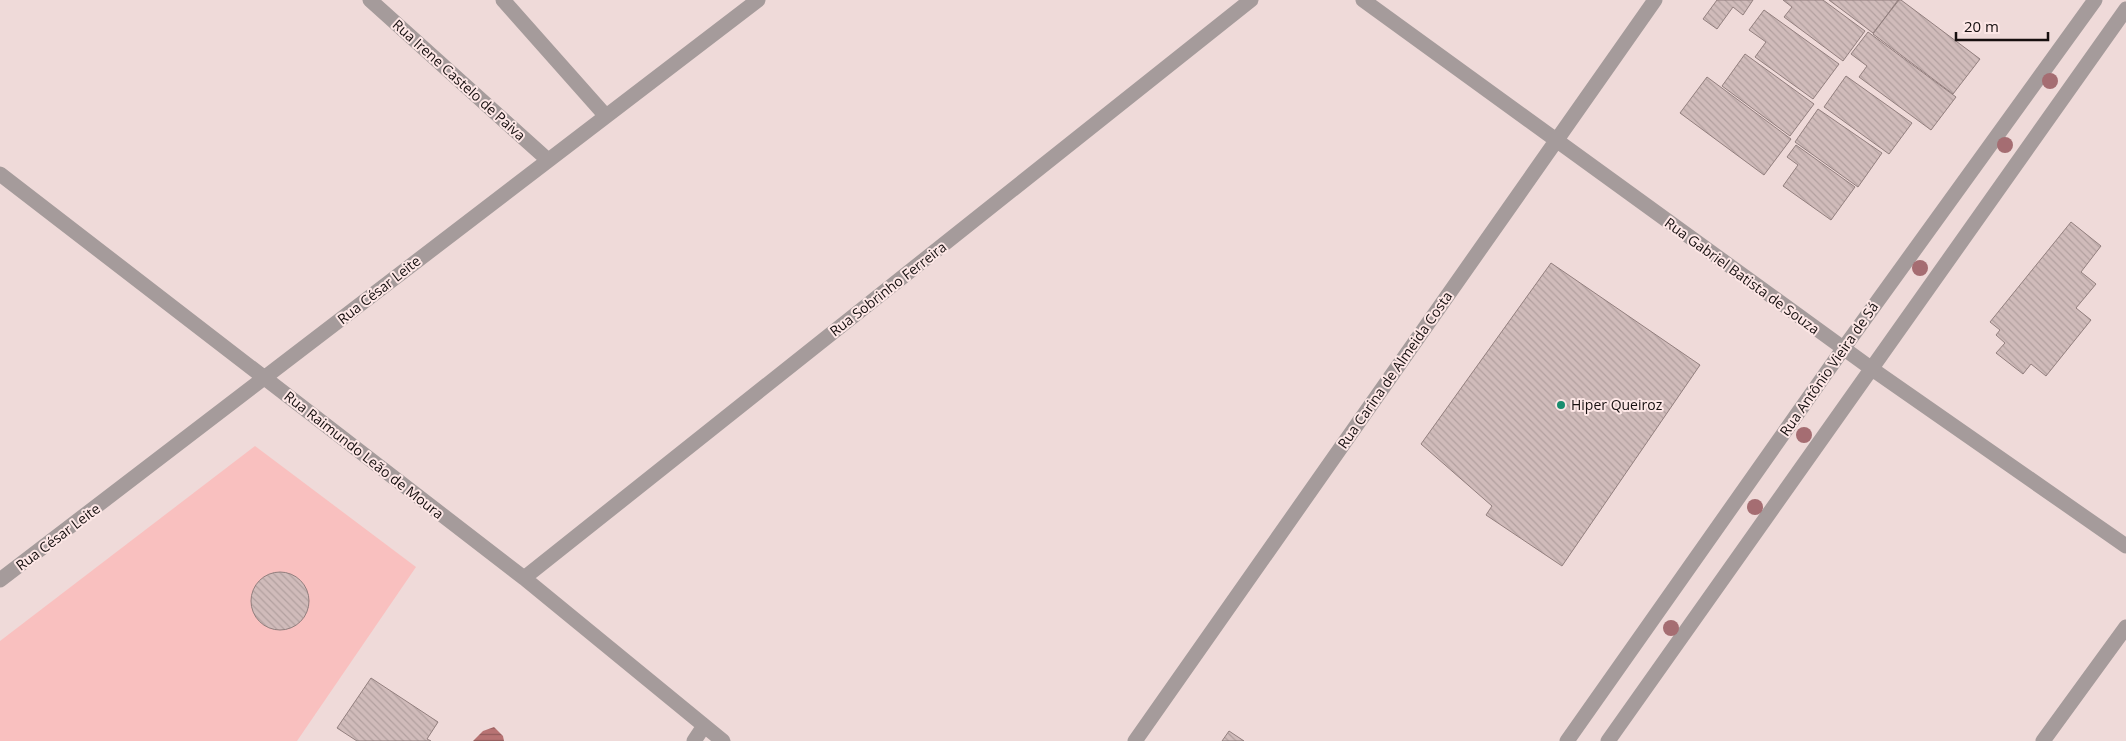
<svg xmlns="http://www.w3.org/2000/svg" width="2126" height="741" viewBox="0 0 2126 741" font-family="'Open Sans',sans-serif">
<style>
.grass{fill:#f9c0bf}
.water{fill:url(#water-rules)}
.building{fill:url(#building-back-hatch);stroke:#927f7e}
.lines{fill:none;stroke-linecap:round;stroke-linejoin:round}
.street{stroke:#a59b9b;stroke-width:15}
.tree{fill:#a56d72}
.poi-dot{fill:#1a8d6f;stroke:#fde7e6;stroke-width:2}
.labels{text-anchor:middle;stroke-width:4;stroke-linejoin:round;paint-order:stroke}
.street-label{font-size:14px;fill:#160f0f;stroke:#fde7e6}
.poi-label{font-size:14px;fill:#160f0f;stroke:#fde7e6;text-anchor:start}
</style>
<defs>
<pattern id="water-rules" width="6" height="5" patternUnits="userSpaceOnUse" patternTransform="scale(1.25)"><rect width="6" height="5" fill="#b77272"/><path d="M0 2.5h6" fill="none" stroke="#945c5c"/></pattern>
<pattern id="building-back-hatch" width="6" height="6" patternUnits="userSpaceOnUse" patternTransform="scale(1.25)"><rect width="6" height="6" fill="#d0bbba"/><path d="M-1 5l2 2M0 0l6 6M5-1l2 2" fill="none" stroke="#b2a09f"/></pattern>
</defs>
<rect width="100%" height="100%" fill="#efdad9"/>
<path class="grass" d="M255,446L416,567L297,741H0V641Z"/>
<path class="water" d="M494,727L503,736L504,741H473L483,731Z"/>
<path class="building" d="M1717,0H1753L1743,15L1733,7L1717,29L1703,19Z
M1783,0H1823L1865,31L1843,61L1784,17L1792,7Z
M1829,0H1899L1873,33Z
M1898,0H1901L1980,59L1953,94L1873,34Z
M1764,10L1839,64L1813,99L1755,57L1766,42L1749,30Z
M1868,32L1956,97L1931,130L1859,77L1867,66L1851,54Z
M1745,54L1814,104L1790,136L1722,86Z
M1846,76L1912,123L1889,154L1824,107Z
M1707,77L1791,139L1764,175L1680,113Z
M1818,109L1882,153L1858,187L1795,142Z
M1796,145L1855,187L1831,220L1783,186L1798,165L1787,157Z
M2071,222L2101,246L2081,272L2096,284L2076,308L2091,320L2046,376L2031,364L2023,374L1996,353L2005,343L1996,335L2000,330L1990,322Z
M1551,263L1700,365L1562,566L1486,515L1492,506L1421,444Z
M251 601a29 29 0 1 1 58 0a29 29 0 1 1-58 0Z
M371,678L438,722L427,739L431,741H357L337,728Z
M1229,731L1244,741H1222Z"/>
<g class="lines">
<path class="street" d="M370,0L548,160
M503,0L605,115
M1363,0L1872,369L2126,546
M0,174L524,578L723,741
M524,578L1251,0
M0,580L758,0
M694,741L704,726
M1135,741L1655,0
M1567,741L1843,349L2095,0
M1608,741L2126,9
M2043,741L2126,627"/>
</g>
<g class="tree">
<circle cx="2050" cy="81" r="8"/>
<circle cx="2005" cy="145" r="8"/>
<circle cx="1920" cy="268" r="8"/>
<circle cx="1804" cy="435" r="8"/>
<circle cx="1755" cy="507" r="8"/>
<circle cx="1671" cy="628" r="8"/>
</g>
<circle class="poi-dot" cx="1561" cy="405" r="5"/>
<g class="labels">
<g class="street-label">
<text transform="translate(459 80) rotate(42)" y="5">Rua Irene Castelo de Paiva</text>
<text transform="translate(1742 276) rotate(36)" y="5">Rua Gabriel Batista de Souza</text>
<text transform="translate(888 289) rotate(-38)" y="5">Rua Sobrinho Ferreira</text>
<text transform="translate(379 290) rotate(-38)" y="5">Rua César Leite</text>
<text transform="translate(1829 369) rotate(-55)" y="5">Rua Antônio Vieira de Sá</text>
<text transform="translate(1395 370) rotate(-55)" y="5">Rua Carina de Almeida Costa</text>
<text transform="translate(364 455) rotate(38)" y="5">Rua Raimundo Leão de Moura</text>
<text transform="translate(58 537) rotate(-37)" y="5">Rua César Leite</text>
</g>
<g class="poi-label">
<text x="1571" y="410">Hiper Queiroz</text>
</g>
</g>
<path d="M1956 32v8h92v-8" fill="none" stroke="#160f0f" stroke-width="2.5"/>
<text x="1964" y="32" font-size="15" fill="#160f0f" stroke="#fde7e6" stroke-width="4" paint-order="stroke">20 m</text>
</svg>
